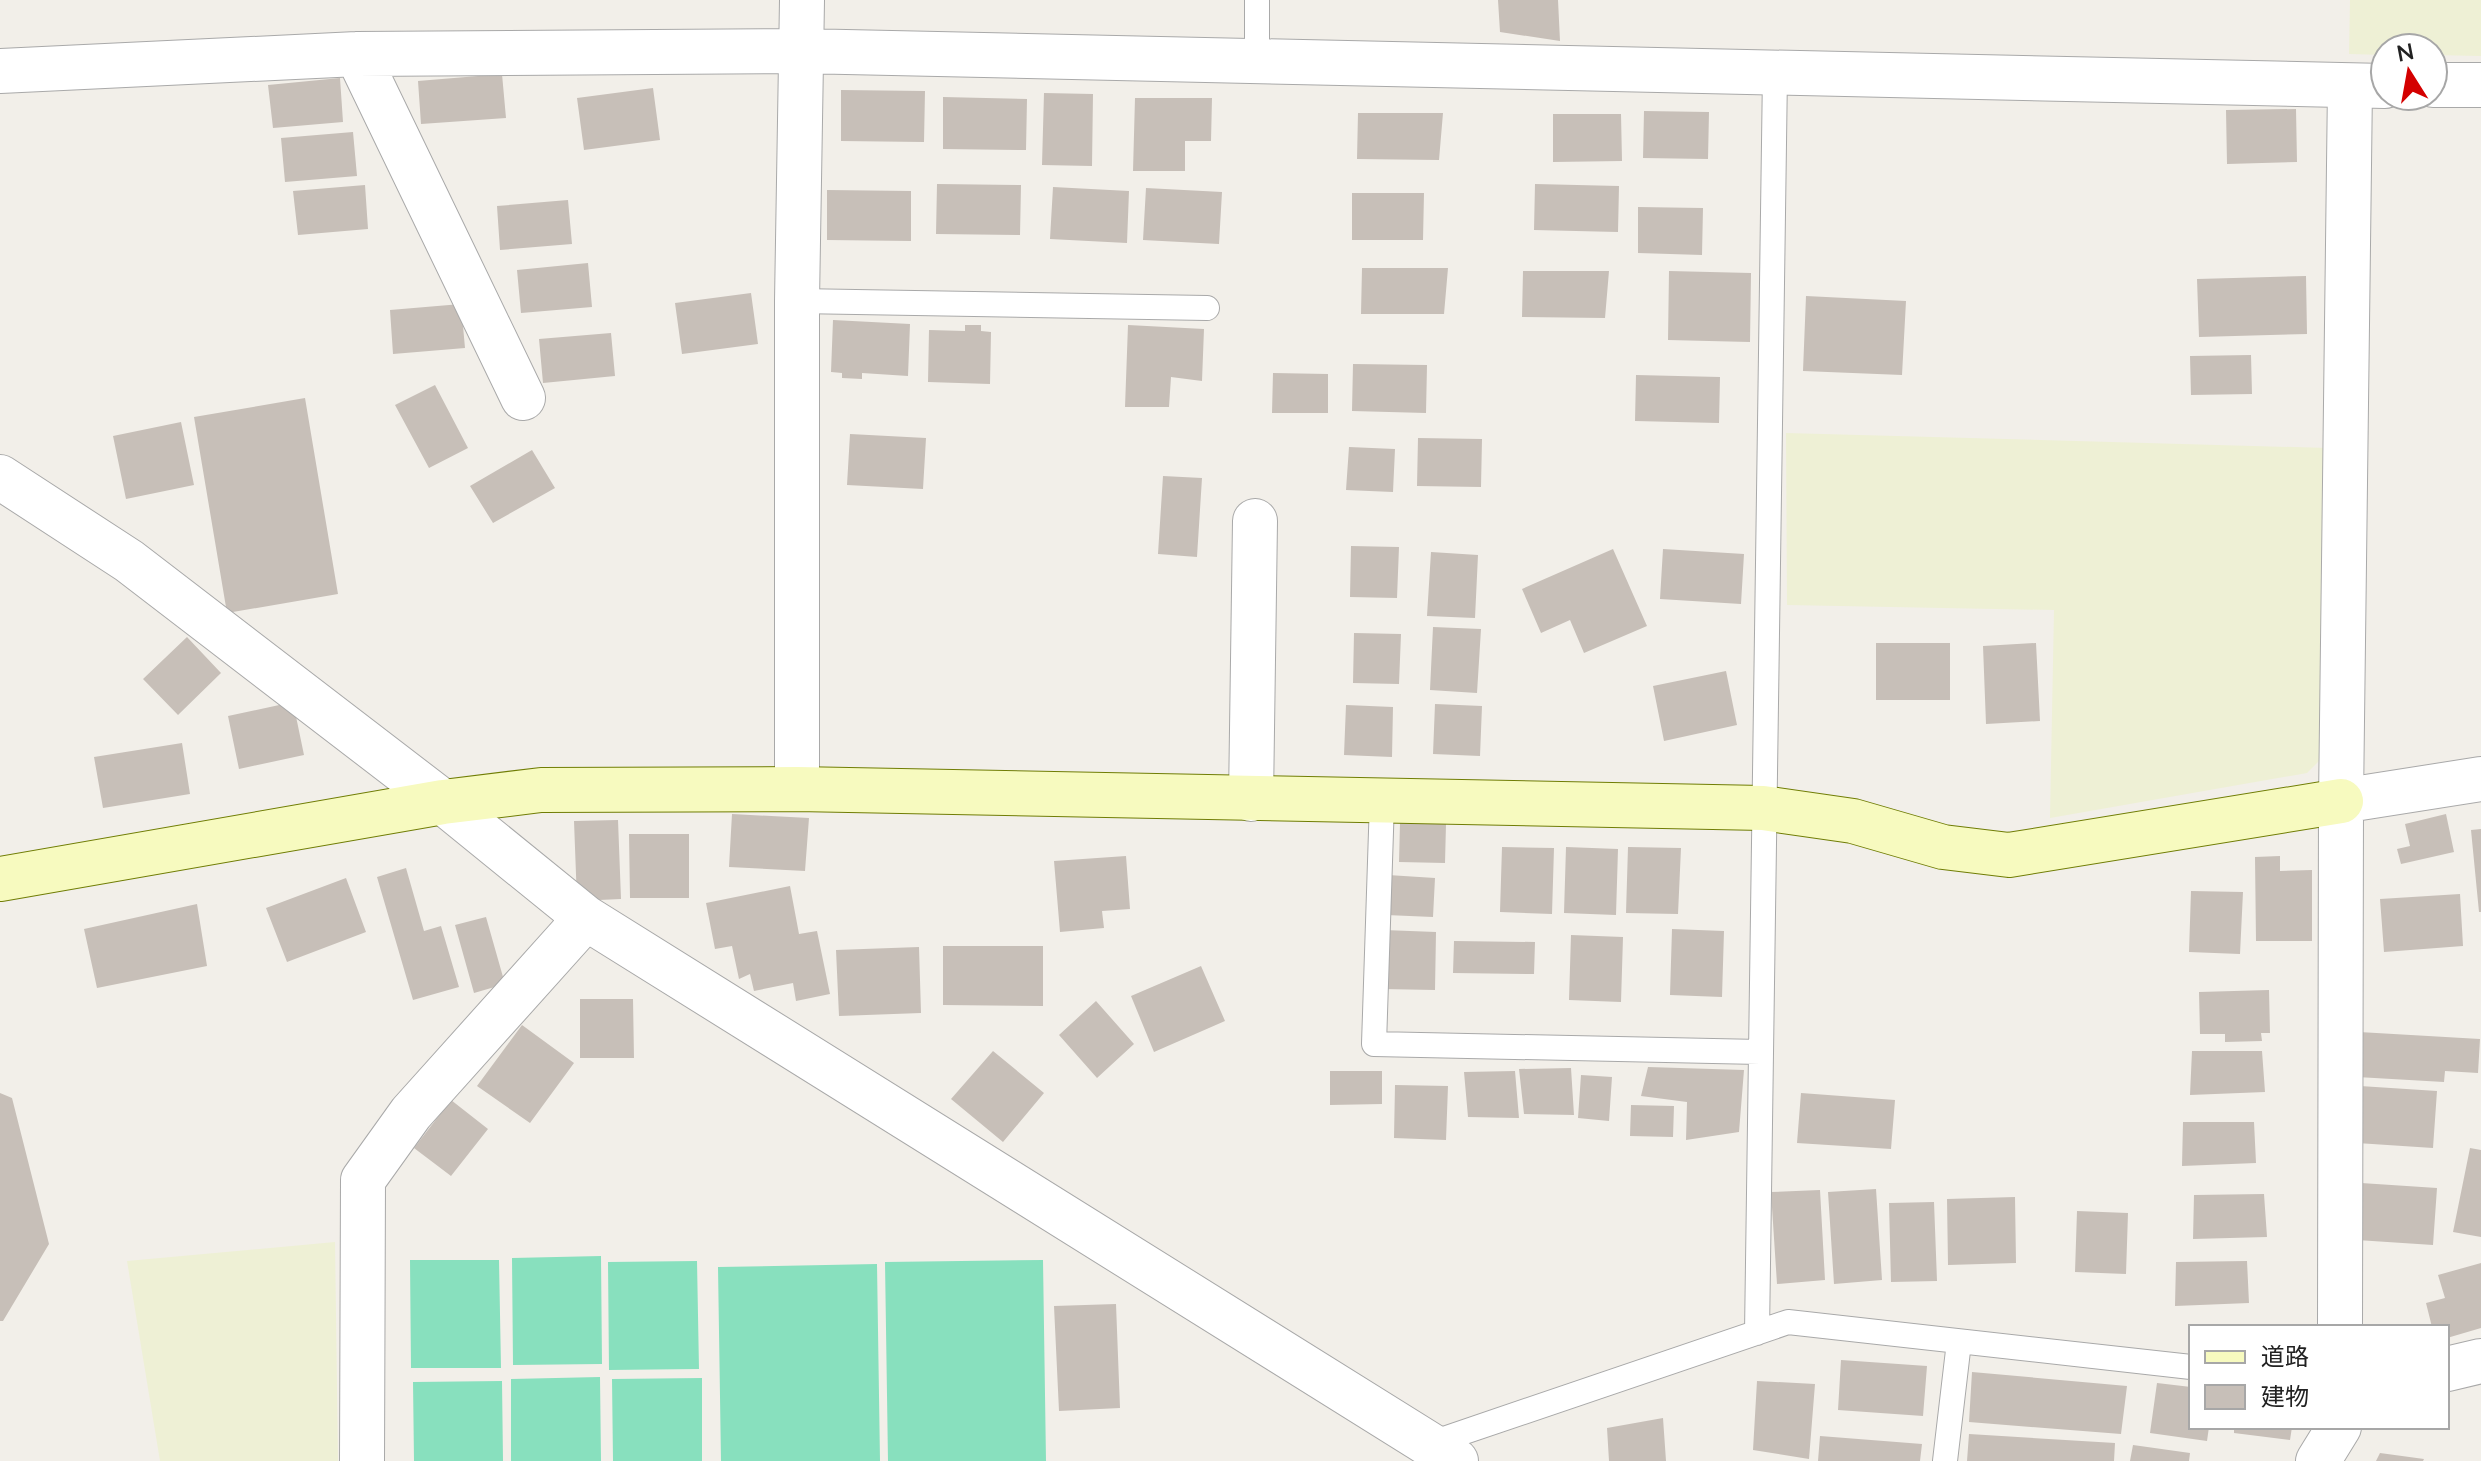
<svg xmlns="http://www.w3.org/2000/svg" width="2481" height="1461" viewBox="0 0 2481 1461" font-family="Lato,'Noto Sans JP',sans-serif">
<style>
.farmland{fill:#eef0d5}
.pitch{fill:#88e0be}
.building{fill:#c7bfb8}
.lines{fill:none;stroke-linecap:round;stroke-linejoin:round}
.lane-casing{stroke:#a9a9a9;stroke-width:26}
.street-casing{stroke:#a9a9a9;stroke-width:46}
.secondary-casing{stroke:#707d05;stroke-width:46}
.lane{stroke:#fff;stroke-width:24}
.street{stroke:#fff;stroke-width:44}
.secondary{stroke:#f7fabf;stroke-width:44}
</style>
<rect width="100%" height="100%" fill="#f2efe9"/>
<path class="farmland" d="M2350,0H2481V56L2433,55V48H2385V55L2349,54Z
M1786,433L2328,448L2320,760L2307,773L2050,818L2054,610L1787,605Z
M335,1242L338,1461H160L127,1261Z"/>
<path class="pitch" d="M601,1256L602,1364L513,1365L512,1258Z
M410,1260H499L501,1368H411Z
M1043,1260L1046,1461H888L885,1262Z
M697,1261L699,1369L609,1370L608,1262Z
M877,1264L880,1461H721L718,1267Z
M600,1377L601,1461H511V1379Z
M702,1378V1461H613L612,1379Z
M502,1381L503,1461H414L413,1382Z"/>
<path class="building" d="M1498,0H1558L1560,41L1500,32Z
M502,74L506,118L421,124L418,81Z
M340,78L343,122L273,128L268,85Z
M653,88L660,140L584,150L577,98Z
M841,90L925,91L924,142L841,141Z
M1044,93L1093,94L1092,166L1042,165Z
M943,97L1027,99L1026,150L943,149Z
M1135,98H1212L1211,141H1185V171H1133Z
M2296,109L2297,162L2227,164L2226,110Z
M1644,111L1709,112L1708,159L1643,158Z
M1358,113H1443L1439,160L1357,159Z
M1553,114H1621L1622,161L1553,162Z
M353,132L357,176L285,182L281,138Z
M937,184L1021,185L1020,235L936,234Z
M1535,184L1619,186L1618,232L1534,230Z
M365,185L368,229L298,235L293,191Z
M1053,187L1129,191L1127,243L1050,239Z
M1146,188L1222,192L1219,244L1143,240Z
M827,190L911,191V241L827,240Z
M1352,193H1424L1423,240H1352Z
M568,200L572,244L500,250L497,206Z
M1638,207L1703,208L1702,255L1638,253Z
M588,263L592,307L521,313L517,270Z
M1362,268H1448L1444,314H1361Z
M1523,271H1609L1605,318L1522,317Z
M1669,271L1751,273L1750,342L1668,340Z
M2306,276L2307,334L2199,337L2197,279Z
M751,293L758,344L682,354L675,303Z
M1806,296L1906,301L1902,375L1803,371Z
M461,304L465,348L393,354L390,310Z
M833,320L910,324L908,376L862,373V379L842,378V373L831,372Z
M965,325H981V331L991,332L990,384L928,382L929,330L965,331Z
M1128,325L1204,329L1202,381L1171,377L1169,407H1125Z
M611,333L615,376L543,383L539,339Z
M2251,355L2252,394L2191,395L2190,356Z
M1353,364L1427,365L1426,413L1352,411Z
M1273,373L1328,374V413H1272Z
M1636,375L1720,377L1719,423L1635,421Z
M435,385L468,448L429,468L395,405Z
M305,398L338,594L227,613L194,417Z
M181,422L194,485L126,499L113,436Z
M850,434L926,438L923,489L847,485Z
M1418,438L1482,439L1481,487L1417,486Z
M1349,447L1395,449L1393,492L1346,490Z
M532,450L555,488L493,523L470,486Z
M1163,476L1202,478L1197,557L1158,554Z
M1351,546L1399,547L1397,598L1350,597Z
M1613,549L1647,626L1584,653L1570,620L1541,633L1522,589Z
M1663,549L1744,554L1741,604L1660,599Z
M1431,552L1478,555L1475,618L1427,616Z
M1433,627L1481,629L1477,693L1430,690Z
M1354,633L1401,634L1399,684L1353,683Z
M187,637L221,673L178,715L143,679Z
M1876,643H1950V700H1876Z
M2036,643L2040,721L1986,724L1983,646Z
M1726,671L1737,725L1664,741L1653,686Z
M293,702L304,755L239,769L228,716Z
M1435,704L1482,706L1480,756L1433,754Z
M1346,705L1393,707L1392,757L1344,755Z
M182,743L190,794L103,808L94,757Z
M732,814L809,818L805,871L729,867Z
M2446,814L2454,852L2401,864L2397,849L2410,846L2405,824Z
M618,820L621,899L577,901L574,821Z
M1400,823L1446,824L1445,863L1399,862Z
M2481,829V912H2479L2471,830Z
M629,834H689V898H630Z
M1502,847L1554,848L1552,914L1500,912Z
M1566,847L1618,849L1616,915L1564,913Z
M1628,847L1681,848L1678,914L1626,913Z
M1126,856L1130,909L1102,911L1104,928L1060,932L1054,861Z
M2280,856V871L2312,870V941H2256L2255,857Z
M406,868L424,931L441,926L459,987L413,1000L377,877Z
M1388,875L1435,878L1433,917L1386,915Z
M346,878L366,932L287,962L266,908Z
M790,886L799,934L817,931L830,994L796,1001L793,983L754,991L750,974L739,979L732,946L715,949L706,903Z
M2191,891L2243,892L2240,954L2189,952Z
M2460,894L2463,946L2384,952L2380,899Z
M197,904L207,966L97,988L84,929Z
M486,917L505,984L474,993L455,925Z
M1672,929L1724,931L1722,997L1670,995Z
M1384,930L1436,932L1435,990L1382,989Z
M1571,935L1623,937L1621,1002L1569,1000Z
M1454,941L1535,942L1534,974L1453,973Z
M943,946H1043V1006L943,1005Z
M919,947L921,1013L839,1016L836,950Z
M1201,966L1225,1021L1154,1052L1131,996Z
M2269,990L2270,1033H2261L2262,1041L2225,1042V1034H2200L2199,992Z
M580,999H633L634,1058H580Z
M1096,1001L1134,1044L1097,1078L1059,1035Z
M522,1025L574,1063L530,1123L477,1086Z
M2359,1032L2480,1039L2478,1073L2445,1071L2444,1082L2357,1077Z
M993,1051L1044,1093L1003,1142L951,1099Z
M2192,1051H2262L2265,1092L2190,1095Z
M1648,1067L1744,1070L1739,1132L1686,1140L1687,1102L1641,1096Z
M1571,1068L1574,1115L1524,1114L1519,1069Z
M1330,1071H1382V1104L1330,1105Z
M1515,1071L1519,1118L1468,1117L1464,1072Z
M1581,1075L1612,1077L1609,1121L1578,1118Z
M1395,1085L1448,1086L1446,1140L1394,1138Z
M2360,1086L2437,1091L2433,1148L2357,1143Z
M0,1093L12,1098L49,1244L3,1321H0Z
M1801,1093L1895,1100L1891,1149L1797,1143Z
M451,1100L488,1129L451,1176L414,1148Z
M1631,1105L1674,1106L1673,1137L1630,1136Z
M2183,1122H2254L2256,1163L2182,1166Z
M2470,1148L2481,1150V1237L2453,1232Z
M2361,1183L2437,1188L2433,1245L2357,1240Z
M1876,1189L1882,1280L1834,1284L1828,1192Z
M1820,1190L1825,1280L1777,1284L1771,1192Z
M2264,1194L2267,1237L2193,1239L2194,1195Z
M2015,1197L2016,1263L1948,1265L1947,1199Z
M1934,1202L1937,1281L1891,1282L1889,1203Z
M2077,1211L2128,1213L2126,1274L2075,1272Z
M2247,1261L2249,1303L2175,1306L2176,1262Z
M2481,1263V1328L2447,1338V1327H2432L2426,1303L2445,1298L2438,1275Z
M1116,1304L1120,1408L1059,1411L1054,1306Z
M1841,1360L1927,1366L1923,1416L1838,1410Z
M1972,1372L2127,1386L2121,1434L1969,1422Z
M1757,1381L1815,1384L1809,1459L1753,1450Z
M2157,1383L2191,1387V1427H2209L2207,1441L2150,1433Z
M1663,1418L1666,1461H1609L1607,1428Z
M2234,1427H2292L2290,1440L2234,1433Z
M1969,1434L2115,1443L2114,1461H1967Z
M1820,1436L1922,1444L1920,1461H1818Z
M2133,1445L2190,1453L2189,1461H2130Z
M2380,1453L2424,1459L2423,1461H2376Z"/>
<g class="lines">
<g class="lane-casing">
<path id="lane" d="M1257,62V0
M797,301L1207,308
M1382,801L1374,1044L1760,1052
M1757,1333L1775,73
M1429,1444L1788,1322L2191,1367
M1945,1461L1959,1342"/>
</g>
<g class="street-casing">
<path id="street" d="M357,54L523,398
M0,71L357,54L800,51L2385,86
M2433,85H2481
M0,477L129,561L443,802L586,918L1456,1461
M797,789V301L802,0
M1251,799L1255,521
M2341,801L2481,779
M2340,1327L2341,801L2350,86
M2447,1369L2481,1361
M362,1461L363,1180L411,1113L586,918
M2318,1461L2339,1427"/>
</g>
<g class="secondary-casing">
<path id="secondary" d="M0,879L443,802L541,790L797,789L1763,808L1853,821L1943,847L2009,855L2341,801"/>
</g>
<use href="#lane" class="lane"/>
<use href="#street" class="street"/>
<use href="#secondary" class="secondary"/>
</g>
<rect x="2189" y="1325" width="260" height="104" fill="#ffffff" stroke="#a7a7a7" stroke-width="2"/>
<rect x="2205" y="1351" width="40" height="12" fill="#f7fabf" stroke="#a7a7a7" stroke-width="2"/>
<text x="2261" y="1365" font-size="24" fill="#222222">道路</text>
<rect x="2205" y="1385" width="40" height="24" fill="#c7bfb8" stroke="#a7a7a7" stroke-width="2"/>
<text x="2261" y="1405" font-size="24" fill="#222222">建物</text>
<g transform="translate(2409 72) rotate(349)"><circle r="38" fill="#ffffff" stroke="#a7a7a7" stroke-width="2"/>
<path d="M0-6L14 30L0 20L-14 30Z" fill="#d40000"/>
<text y="-12" font-size="22" font-weight="bold" text-anchor="middle" fill="#222222">N</text>
</g>
</svg>
